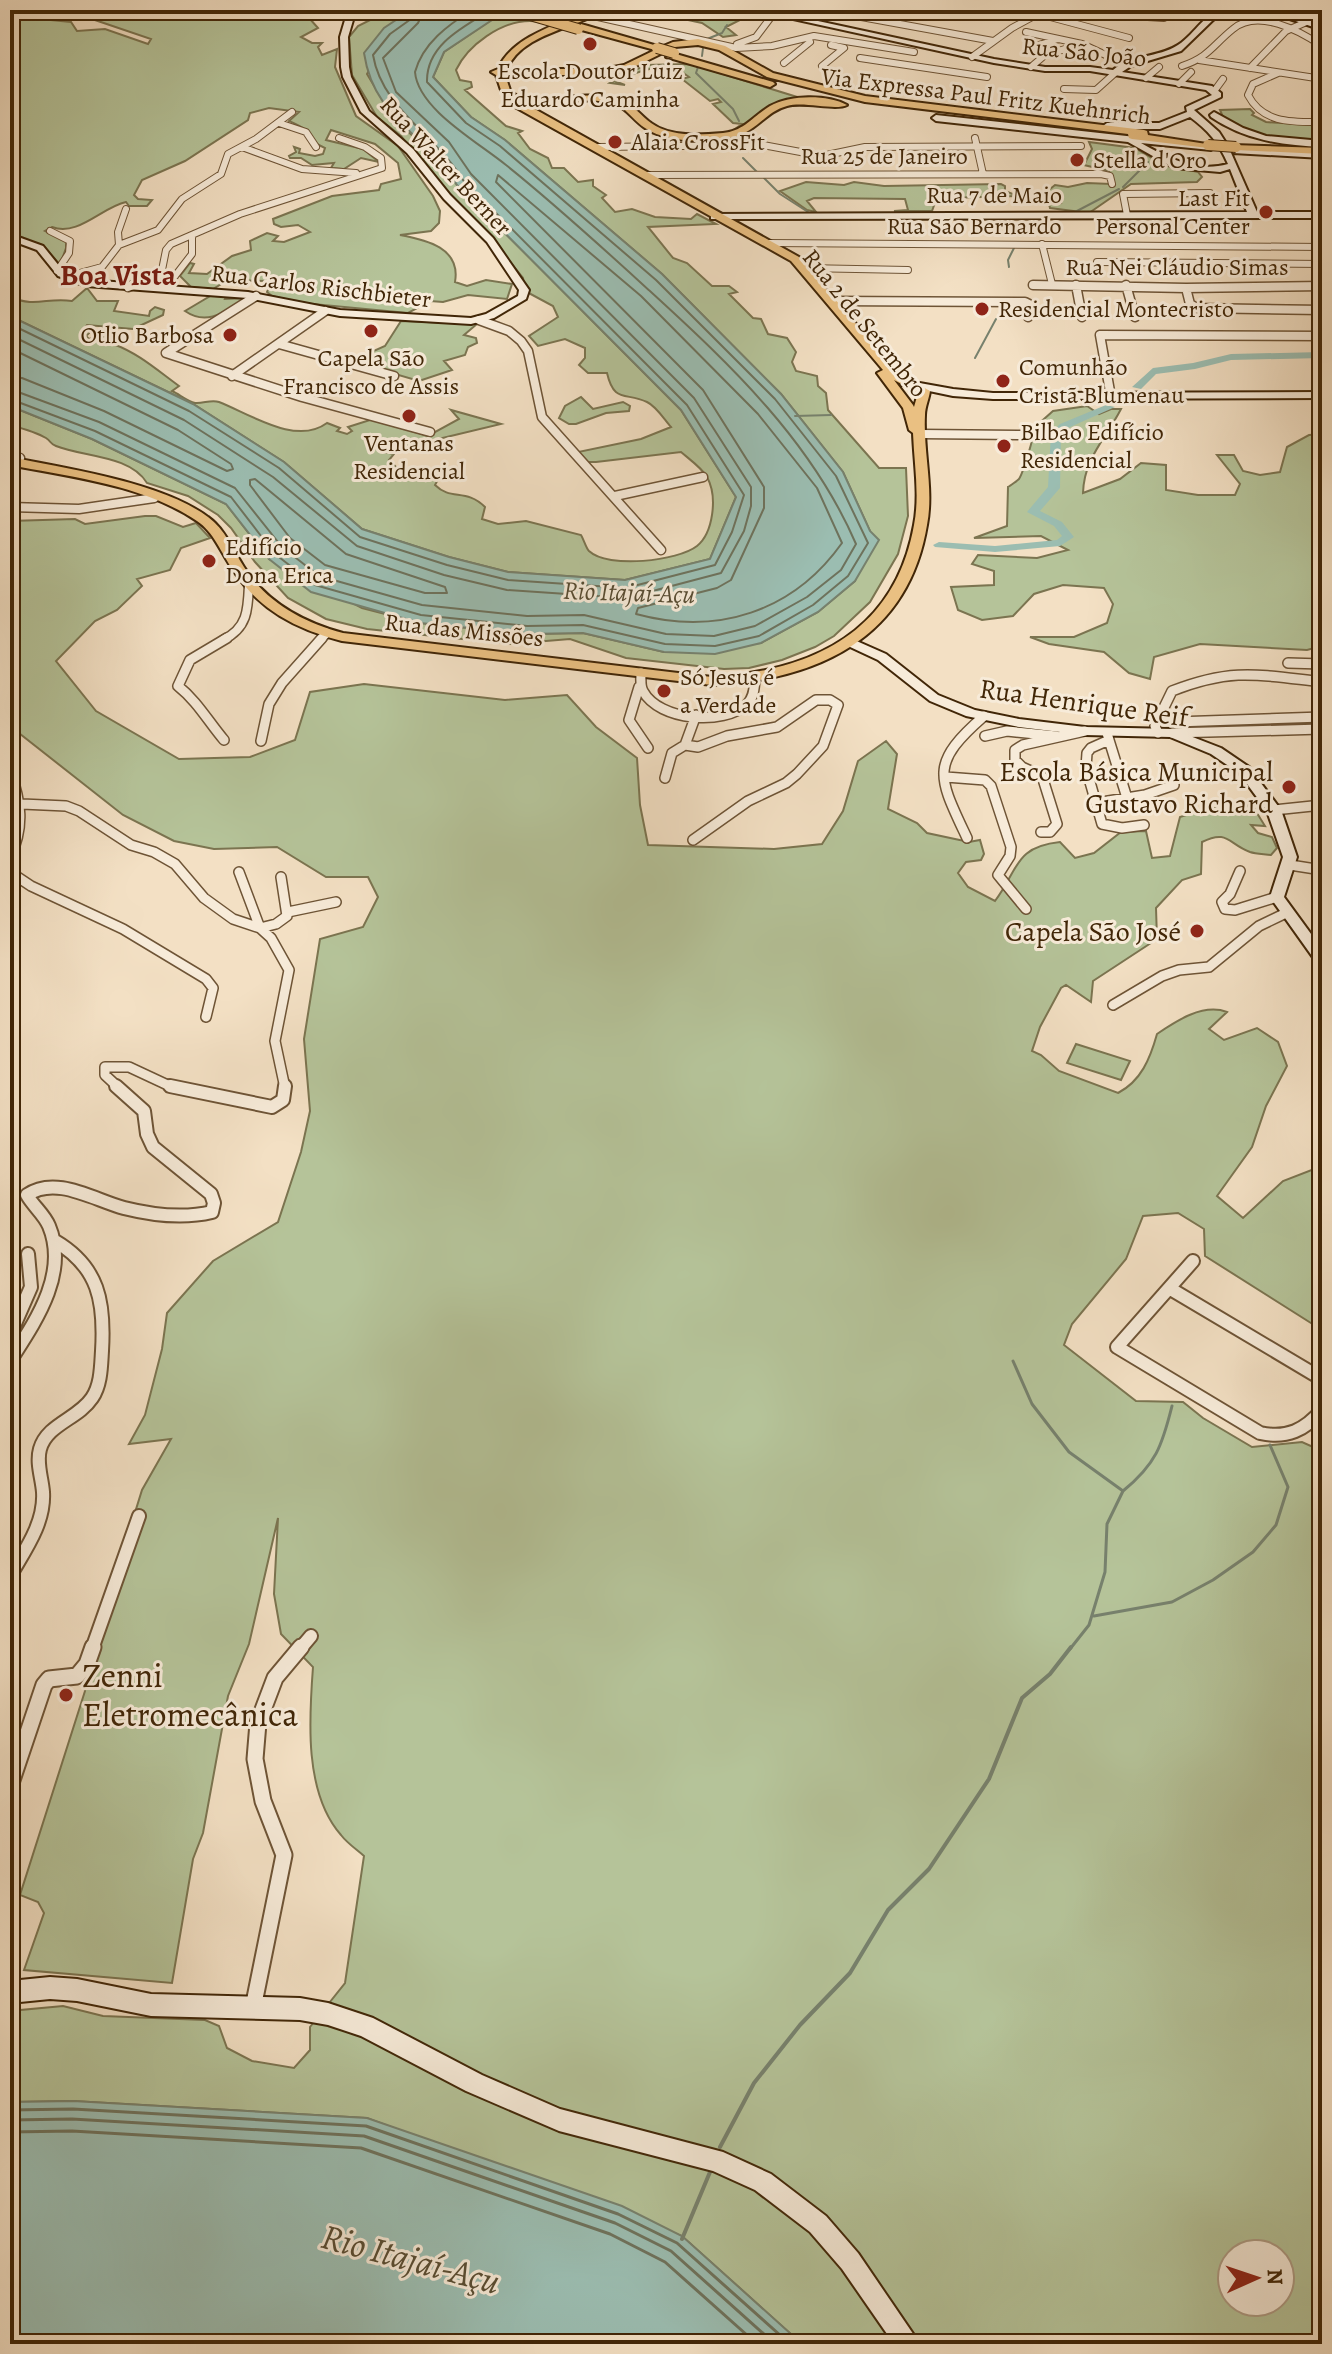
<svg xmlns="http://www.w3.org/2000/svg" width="1332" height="2354" viewBox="0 0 1332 2354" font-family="Alegreya,serif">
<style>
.green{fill:#b5c399;stroke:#7b7450;stroke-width:2;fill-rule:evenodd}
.water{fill:#9bbdb1;stroke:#77816d;stroke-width:2}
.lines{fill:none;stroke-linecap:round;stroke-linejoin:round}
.shore-far1{stroke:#6e725c;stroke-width:2}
.shore{stroke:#6e725c;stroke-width:3}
.stream-far2{stroke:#77816d;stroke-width:2}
.stream-far1{stroke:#77816d;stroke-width:3}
.stream{stroke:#77816d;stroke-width:4}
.river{fill:#9bbdb1;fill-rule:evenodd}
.street-far4-casing{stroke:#6e5436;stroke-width:8}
.street-far3-casing{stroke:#6e5436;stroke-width:11}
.street-far2-casing{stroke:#6e5436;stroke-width:12}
.street-far1-casing{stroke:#6e5436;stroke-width:16}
.street-casing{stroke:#6e5436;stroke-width:19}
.secondary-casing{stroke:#412607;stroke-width:4}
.primary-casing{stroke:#412607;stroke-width:4}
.street-far4{stroke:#f7ebd9;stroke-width:6}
.street-far3{stroke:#f7ebd9;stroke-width:8}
.street-far2{stroke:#f7ebd9;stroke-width:9}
.street-far1{stroke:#f7ebd9;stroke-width:12}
.street{stroke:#f7ebd9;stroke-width:15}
.secondary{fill:#f7ebd9;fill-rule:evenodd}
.primary{fill:#eac082;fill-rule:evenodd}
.primary-bridge-casing{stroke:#412607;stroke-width:12;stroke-linecap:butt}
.primary-bridge{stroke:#eac082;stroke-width:10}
.poi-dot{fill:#8f2418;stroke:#f7ebd9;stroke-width:3}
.labels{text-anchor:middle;stroke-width:6;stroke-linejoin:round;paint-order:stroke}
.far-street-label{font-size:24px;fill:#412607;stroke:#f7ebd9}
.far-poi-label{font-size:24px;fill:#412607;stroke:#f7ebd9;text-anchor:start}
.far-water-label{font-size:26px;font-style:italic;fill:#584c32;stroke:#f7ebd9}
.street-label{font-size:28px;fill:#412607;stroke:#f7ebd9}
.poi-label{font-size:28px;fill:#412607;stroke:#f7ebd9;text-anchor:end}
.far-district-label{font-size:30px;font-weight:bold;fill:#7a1f14;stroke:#f7ebd9}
.near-poi-label{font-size:34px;fill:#412607;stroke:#f7ebd9;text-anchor:start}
.near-water-label{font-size:36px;font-style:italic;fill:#584c32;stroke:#f7ebd9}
</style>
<rect width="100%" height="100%" fill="#f3e0c4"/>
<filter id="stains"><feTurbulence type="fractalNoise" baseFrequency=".0025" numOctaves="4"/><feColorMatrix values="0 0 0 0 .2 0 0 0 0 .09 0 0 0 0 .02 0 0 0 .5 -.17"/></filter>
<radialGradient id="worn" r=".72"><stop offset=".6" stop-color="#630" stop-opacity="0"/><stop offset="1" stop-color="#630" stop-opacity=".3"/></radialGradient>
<path class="green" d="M10,10H41L51,20L71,22L77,31L105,29L148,44L151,39L92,19L94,10H116L133,15L138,13L137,10H302L318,28L301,37L312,43H322L318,47L322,55L337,49L335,67L356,116L398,146L433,196L440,211L439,223L431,231L400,235C427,240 461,248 455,282L467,286L486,280L512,284L507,299L468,295L443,302L430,301L408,313L302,303L272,296L267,292L270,286L268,281L228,280L213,289L191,287L180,276L190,263L194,264L189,273L207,274L232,256L251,250L250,241L267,233L278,236L273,241L284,242L310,232L298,225L281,227L274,224L273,219L332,196L379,190L381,184L401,179L398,163L375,144L331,130L326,140L363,149L379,162L361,158L344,169L331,168L334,163L312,165L301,158H290L289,156L296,152L294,147L300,149L299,153L315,156L323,154L325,148L313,142C310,130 300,126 289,121L299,112L269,108L250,113L248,120L185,161L142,180L134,195L138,199L152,200L147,206H129L126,202C102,207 78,237 52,227L45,231L66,241V248L60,265L43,245L10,235Z
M390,10H411L400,17L367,74L394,119L443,163L457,185L681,410L736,497L710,559L625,580L508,572L449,557L362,529L284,462L193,404L10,316V297C36,308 47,297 72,301L87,288L97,301H118L114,311L149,316L150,311L155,307L164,310L163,315L133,329L87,325L83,330L89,333L86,336L89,339C99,336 109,334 118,339L113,344C138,353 157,370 179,386L172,391C179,394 187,401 195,403C203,404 211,399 219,402C250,414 296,446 327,423L340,428L337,431L347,434L352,431L348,427L373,419L428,436L459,419L451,410L501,424L384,452L394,454L389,460L401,472L441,474L435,485C451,501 466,488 485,507L482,519L498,524L526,521L581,535C584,540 586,548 589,551C608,569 678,561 697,546C713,533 718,497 707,477C702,468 689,459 681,452L596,462H588L578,452L641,439L671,427C664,419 656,406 647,402C625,392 614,403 607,373H588L579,365L585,358V348L565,339L538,346L529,336L558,317L553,306L525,291L523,278L478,222L449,196L401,136L377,117L352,75L349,37L358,26Z
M506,10L549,24C542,24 537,21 530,21C501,21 468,45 456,70L460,80L471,82L472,87L465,90L506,126L522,131L518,133L530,149L548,158L552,168H564L578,182L593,180V186L606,195L602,198L615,212L632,209L655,217L691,219L697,214L716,224L648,227L673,258L687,263L712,286H729L737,292L729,294L753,318L761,319L768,334L787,338L796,352L792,362L796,371L817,376L818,386L826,393L828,410L879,468H906L908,516L898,554L870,602L834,636L815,647L782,660L749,668L724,669L626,658L570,639L510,644L367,629L326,619L288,598L255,562L231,528L218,515L188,496L147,483C130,455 83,457 56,446C49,443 52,442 46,438C36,432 21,428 10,425V406L92,439L226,504L269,559L362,608L420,623L527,634L583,633L664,652L761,643L818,612L855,581L870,531L843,472L781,394L662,274L505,140L471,117L433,77L444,52Z
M665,10H688L740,20L726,27L736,35L723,37L702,23L660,14Z
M690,64L807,100L771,105L743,128L732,131L742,124L733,123L713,104L721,102L718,99L710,101L682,79L689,77C667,59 639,70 617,82L625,85L610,83L645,65Z
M1250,109L1254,113L1252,115L1266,122L1312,125L1320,142L1257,136L1223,117L1220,110Z
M1089,142L1135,148L1162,164L1198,172L1202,177L1197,182L1131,184L1089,213L1050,208L1049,204L1061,203L1060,200L1032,199L1028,194H1044L1055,185L1068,187L1087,183L1111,184L1109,171L1084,165L1092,149Z
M806,182L844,185L854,182L884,186L1001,184L1005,186V191L1018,196L946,198L936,200L932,211H894L908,210L905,199L814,198L807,201L816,212L807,210L780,191Z
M212,295H227L225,299L248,298C227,310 208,327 185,311Z
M401,321L477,324L464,335L476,338L477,343L468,347L465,355L444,361L452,370L419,381L364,365L362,360L369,353L385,346Z
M581,397L593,409L623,402L630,406L629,411L606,413L576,424H569L559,418L565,406Z
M1087,406L1099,414L1111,409H1121C1105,440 1084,458 1083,493L1120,479L1141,463L1166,465V490L1198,495H1235L1240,484L1217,455H1234L1243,471L1260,475L1280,472L1287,447L1309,435L1322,434V646L1307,650L1200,644L1154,657L1150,679L1129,673L1104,652L1049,644L1030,637H1074L1107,623L1113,604L1104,588L1063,585L1034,594L1013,616L982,620L958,610L951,587L994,585V571L972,564L978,555L1037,558L1068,550L1041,536L974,538L1007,526L1008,487C1010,486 1018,480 1019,479C1023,473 1035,434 1034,428L1053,411Z
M145,516H156L183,527L196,523L210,538L181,548L170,570L137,579L142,586L117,610L95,621L56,661L96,711L179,759L250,757L295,740L310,692L364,684L505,700L567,695L596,727L637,758L640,805L648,845L774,849L822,844L843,811L858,761L886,741L897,754L888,809L917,823L927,833L969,842L980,840L984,854L981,860L966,862L958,873L968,887L995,901C1019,869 1014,847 1060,842L1075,858L1094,853L1121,832L1146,831L1152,858L1170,856L1180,817L1205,809L1252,805L1265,826L1251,825L1258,833L1272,837L1277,848L1271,855C1265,854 1256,854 1250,852C1228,844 1228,829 1202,842L1201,874L1182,880L1156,908L1157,939L1093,981L1091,1002L1066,985L1061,988L1040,1027L1032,1051L1041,1055L1059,1071L1118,1093C1141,1081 1150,1059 1157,1034C1176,1021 1203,1003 1227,1012L1209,1029L1224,1040L1257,1028L1278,1042L1287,1066L1266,1106L1252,1147L1217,1196L1243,1218L1283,1181L1322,1166V1330L1205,1256L1204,1229L1178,1213L1143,1216L1126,1259L1072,1324L1064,1345L1136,1401L1183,1402L1203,1418L1252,1447L1302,1442L1322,1451V2344H802L682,2236L367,2118L73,2101L10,2102V2011L63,2006L103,2016L205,2020L219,2026L227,2048L252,2061L294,2068L310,2050V2027L345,1983L364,1856C356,1849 347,1843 341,1835C304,1793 309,1719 313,1667L281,1634L274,1594L278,1518L249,1644L228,1696L203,1833L193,1859L172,1983L24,1970L44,1913L38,1902L20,1895L85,1691L83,1680L142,1490L171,1439L129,1444L145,1415L162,1349L167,1313L213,1261L278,1222L301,1152L310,1111L304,1039L320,939L363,927L378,897L368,877H326L277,847L214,849L174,841L123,815L10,726V521L75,519L85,524ZM1232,2254H1280V2302H1232Z
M1076,1044L1130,1061L1121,1080L1067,1063Z"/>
<path class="water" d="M411,10H507L444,52L433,77L471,117L505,140L662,274L781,394L843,472L870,531L879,540L855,581L818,612L761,643L715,654L664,652L583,633L527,634L420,623L311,592L269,559L226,504L92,439L10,406V316L193,404L284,462L362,529L449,557L508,572L625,580L710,559L736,497L681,410L457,185C425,132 374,120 364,53L384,28Z
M73,2101L367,2118L622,2206L682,2236L802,2344H10V2102Z"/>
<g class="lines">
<path class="shore-far1" d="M498,175L641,296L758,414L817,488L842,543C793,612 717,636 636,614L638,608L717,588L731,580L764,508V487L703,390L496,182Z
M10,324L189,411L279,468L360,537L447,565L508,580L626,588L715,565L732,532L744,495L687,405L463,180C436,135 382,109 373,55L390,34L411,19L414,10
M10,335L184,420L273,477L357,546L444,575L507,590L626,598L721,573L744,531L751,506V487L694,398L471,174L449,142L396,92L383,58L418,23L424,10
M10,348L178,430L231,464L233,469L227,471L104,411L22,378L10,377
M10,389L99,422L235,488L282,547L319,576L422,605L527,616L584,615L666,634L714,636L755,626L807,597L841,570L856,544C812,442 732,366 651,292C604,249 556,205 506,165C478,142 418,109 415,72C423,43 448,25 472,10
M10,399L95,431L231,497L275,554L315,585L421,615L527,626L583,625L665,644L715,646L759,636L813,605L848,576L868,543L836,476L775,399L656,280L500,146L466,123L427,82C426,45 463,27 491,10
M255,479L346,554L445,587L447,593H425L325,565L290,538L250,485V480Z"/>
<path class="shore" d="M10,2110L73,2109L366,2126L618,2214L677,2243L790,2344
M10,2120L72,2119L364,2136L615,2223L671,2251L775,2344
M10,2132L72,2131L361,2148L610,2234L665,2262L757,2344"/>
<path class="stream-far2" d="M707,39L722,33L727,25
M702,56L703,48
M698,67L696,73L733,109L739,121
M743,158L757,172
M764,178L780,194L808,212
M1123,187L1148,162
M1075,212L1119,189
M1009,267L1008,260L1014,248
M975,358L996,319
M795,416L831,415"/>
<path class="stream-far1" d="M1013,1361L1032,1404L1069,1452L1123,1491L1107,1524L1105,1572L1089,1625L1070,1649
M1123,1491C1156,1464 1162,1446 1172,1406
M1094,1616L1172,1602L1213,1580L1253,1552L1276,1525L1288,1487L1270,1445"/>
<path class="stream" d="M720,2147L754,2083L800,2025L850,1973L888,1910L929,1869L989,1779L1022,1698L1050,1674L1071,1647
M682,2239L710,2172"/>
<path class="river" d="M1322,352V358L1231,360L1195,369L1156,374L1141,389L1132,387L1153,368L1193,363L1231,354Z
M1106,405L1115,407L1068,428L1061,434L1060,488L1040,511L1062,522L1074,537L1060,546L995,552L935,547L933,545L939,542L995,546L1057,540L1062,536L1054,526L1027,512L1048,487L1051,433L1060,424Z"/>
<g class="street-far4-casing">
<path id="street-far4" d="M935,10L975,16
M1109,10L1131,16L1164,18L1168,10
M845,14L993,41
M1039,14L1129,38
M589,15L736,48L772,46L814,36L914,52
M1026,32L1082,44L1125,64
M737,44L756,37L774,13
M1039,45L1058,39
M1055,52L1082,44
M972,57L1012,28L1045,10
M860,58L987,77
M1199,60L1322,79
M784,63L810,42
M822,66L844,48L831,45
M1182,66C1209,57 1213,45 1233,29C1258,8 1300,31 1322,46
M1031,67L1045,55
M1250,68L1286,31L1322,15
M1278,73L1253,84L1248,95C1263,124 1293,122 1322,122
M1146,78L1159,67
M1179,84L1191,72
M1064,89L1096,90L1115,73
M1215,90L1223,79
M1322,97L1319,102L1322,105
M279,123L306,132L316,147
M975,138L983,174
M242,147L302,169L356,173
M599,147L763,145L822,156L865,147L1081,146
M1318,159L1322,172
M648,175L1101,174L1110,176L1112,184
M1127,215L1123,194L1210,193
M50,231L70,241L69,253L57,271
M769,243L1322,247
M1042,244L1052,284
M119,245L118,232L126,209
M1097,262L1322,264
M804,268L908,270
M161,275L166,250L171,244L240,214L382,168L381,158L365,147L339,138
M175,276L192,254V237
M65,277L102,267L119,245L158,230L182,199L221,174L228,154L256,139L292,112
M135,284L161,275L175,276"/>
</g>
<g class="street-far3-casing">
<path id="street-far3" d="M1033,285L1186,288L1322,286
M1076,285L1082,317
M1126,285L1135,317
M128,287L141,282
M1186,288L1190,304L1197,308L1322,310
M256,296L166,353L302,397L430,432
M831,301L1025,302L1029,304L1028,317
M479,320L509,331L521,341L528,351L542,417L661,550
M279,344L394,376
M232,376L325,311
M1111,397L1100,335L1322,336
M921,434L1026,435
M10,464L20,458
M615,496L703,477
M10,507L79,509L154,498
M223,640C248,628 248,609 249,584
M320,640L327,633"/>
</g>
<g class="street-far2-casing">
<path id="street-far2" d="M1288,663L1322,664
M641,673C641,680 640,686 643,691C659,721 724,726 747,704C754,698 754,688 755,680
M639,687L629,720L648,748
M1160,715L1175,722L1322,717
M1107,733L1109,740L1091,748L1087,753L1086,768L1102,824L1122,828L1144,825
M1158,733L1155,726L1172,691C1233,667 1260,675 1322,682
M1172,733L1322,729
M985,736L1007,731L1056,736
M224,740C208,721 197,701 178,686L190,660L227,638
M1109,740L1127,798
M261,741L269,704L282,683L322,638
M685,745L698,747L727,736L777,727L816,700H830L838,705L823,746L797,774L786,783L748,801L693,840
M685,745L696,715
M10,770C21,802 25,826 10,858
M946,777L985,780L991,786L1011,847L1010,856L998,875L1026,909
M665,778L672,753L685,745
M1096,803L1145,795L1174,785
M22,804L66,806L79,811L131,845L154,852L175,864L204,898L233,919L260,928L271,938L289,970L275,1041L285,1088
M1274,810L1322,805
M1041,832H1050L1057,824L1042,776L1022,767L1015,760V750L1023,745L1085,731
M967,838C938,776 929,764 984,716
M1290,865L1322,870
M1240,871L1230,894L1222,902L1225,909L1235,910L1277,897
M10,872L31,886L123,929L206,979L213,988L206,1017
M239,872L260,928
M288,912L336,902
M260,928L276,924L287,916L281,877
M1113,1005L1162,976L1179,970L1209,967L1259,926L1286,913
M119,1088L105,1075V1067H129L174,1088"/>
</g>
<g class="street-far1-casing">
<path id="street-far1" d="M170,1086L272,1107L283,1100L285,1086
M1193,1261L1117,1347L1260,1433C1287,1439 1305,1430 1322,1410
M1169,1288L1322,1379
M10,1335L31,1287L28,1254
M10,1361C35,1322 69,1274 49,1226C44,1214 33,1206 27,1195C56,1175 94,1200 124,1208C152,1215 183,1219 212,1212L214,1203L211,1194L153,1147L147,1134L144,1111L116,1086
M10,1576C25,1550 45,1523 43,1492C42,1478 36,1463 40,1449C47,1424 78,1419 92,1398C101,1385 101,1367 102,1351C105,1302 99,1267 55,1241
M92,1649L139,1516
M300,1649L311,1636"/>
</g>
<g class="street-casing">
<path id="street" d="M10,1786L44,1685L49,1679L77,1676L87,1664L93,1647
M253,2008L284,1855L263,1801L255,1759L258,1723L275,1678L301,1647"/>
</g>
<g class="secondary-casing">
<path id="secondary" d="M348,10H356L348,37L349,67L351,77L369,111L413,149L450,195L493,238L529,290L526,299L494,318L471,324L340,316L248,298L86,286L58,276L37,250L10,240V234L43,246L64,272L87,280L248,292L340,310L471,318L486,314L518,296L519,290L487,242L444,199L407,153L361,112L343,77L341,67L340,37Z
M752,10H767L994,59L1045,67H1090L1113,70C1132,54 1158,58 1178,45C1197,33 1204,10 1229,10L1213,20L1181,51L1131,66L1122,72L1212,86L1221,93V97L1194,110L1219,132L1228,146L1257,212H1322V218L711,219V215L714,214L1247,212L1230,169L1220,172L1174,168L1128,142L936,121L932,118L936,115L1208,145L1212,148L1211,150L1141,143C1168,158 1196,173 1228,164C1219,143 1208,130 1190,117L1160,129H1107L1103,126L1107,123H1159L1187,112L1186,107L1212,95L1206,90L1090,71H1045L994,63Z
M1263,10H1275L1322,25V30Z
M1214,112L1243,128L1266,136L1322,141V147C1281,145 1245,140 1211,117L1210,115Z
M1236,148L1322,152V158L1233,153V149Z
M914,382L953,389L993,393L1322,392V398L993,399L953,396L910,387V383Z
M852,639L886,654L938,695L975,710L1019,719L1085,727L1172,729L1221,748L1249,767L1281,810L1297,857L1284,897L1322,949V965L1317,963L1270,897L1283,857L1267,811L1239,773L1211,754L1170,737L1085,735L1019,727L966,716L930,701L878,660L848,646L846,643Z
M50,1977L77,1979L151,1994L300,1998L328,2003L373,2018L482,2075L560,2109L723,2152L771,2174L826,2216L858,2253L920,2344H894L842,2269L810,2232L755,2190L713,2171L559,2131L466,2091L361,2036L328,2025L300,2020L151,2016L77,2001L50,1999L10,2003V1981Z"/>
</g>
<g class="primary-casing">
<path id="primary" d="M592,10H604C576,29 522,33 507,69H603L624,65L655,50L578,29L581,24L661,47L673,42L698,39L725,46L773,73L865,96L1144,130L1147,131L1148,135L1213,145L1208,148L1132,139L1129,138L1128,134L865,102L767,77L719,50L698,45L675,47L630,69L603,75H505L510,90L524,102C556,100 591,89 622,101C634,105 641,116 651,123C670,137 700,135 723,133C744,131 752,117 770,106C789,95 827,94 847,105C835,111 804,101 787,106C764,112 756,134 729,138C704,142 667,143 645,128C635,122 628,110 617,105C591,95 558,104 531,107L799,257L898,373L930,391C929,399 925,407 925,415C923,452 934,489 927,525C908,639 817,680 712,685L342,641C296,629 259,610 233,570C221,553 214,532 197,521C144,485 71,477 10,465V457C68,469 161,482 208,517C225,529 233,550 244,567C267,603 303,622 343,633L712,677C812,671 895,632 914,525C920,495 914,463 913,433L909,430L903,408L877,373L883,370L791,261L515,107L514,103L502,93L496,75L491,72L498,69C512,36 561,23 592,10ZM894,380L918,393L914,407L913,405Z
M669,52L773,82L775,84L770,87L666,57Z
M1233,145L1322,148V154L1236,150L1231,147Z"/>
</g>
<use href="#street-far4" class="street-far4"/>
<use href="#street-far3" class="street-far3"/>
<use href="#street-far2" class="street-far2"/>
<use href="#street-far1" class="street-far1"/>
<use href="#street" class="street"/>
<use href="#secondary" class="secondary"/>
<use href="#primary" class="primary"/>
<g class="primary-bridge-casing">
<path id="primary-bridge" d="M513,10L578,29
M657,48L674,53
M1208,145L1236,147"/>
</g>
<use href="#primary-bridge" class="primary-bridge"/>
</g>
<g class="poi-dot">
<circle cx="590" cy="44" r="8"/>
<circle cx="615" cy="142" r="8"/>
<circle cx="1077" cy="160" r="8"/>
<circle cx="1266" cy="212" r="8"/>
<circle cx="982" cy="309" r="8"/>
<circle cx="371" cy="331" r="8"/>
<circle cx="230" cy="335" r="8"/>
<circle cx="1003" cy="381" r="8"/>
<circle cx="409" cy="416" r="8"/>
<circle cx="1004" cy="446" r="8"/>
<circle cx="209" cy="561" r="8"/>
<circle cx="664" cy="691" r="8"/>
<circle cx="1289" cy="787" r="8"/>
<circle cx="1197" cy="931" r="8"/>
<circle cx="66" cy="1695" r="8"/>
</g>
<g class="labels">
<g class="far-street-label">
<text transform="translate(1084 52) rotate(6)" y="8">Rua São João</text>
<text transform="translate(986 96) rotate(7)" y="8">Via Expressa Paul Fritz Kuehnrich</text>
<text x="884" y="164">Rua 25 de Janeiro</text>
<text transform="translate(446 166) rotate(47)" y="8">Rua Walter Berner</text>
<text x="994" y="203">Rua 7 de Maio</text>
<text x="974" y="234">Rua São Bernardo</text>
<text x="1177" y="275">Rua Nei Cláudio Simas</text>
<text transform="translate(321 286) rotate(7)" y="8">Rua Carlos Rischbieter</text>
<text transform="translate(865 323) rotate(51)" y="8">Rua 2 de Setembro</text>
<text transform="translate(464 630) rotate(6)" y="8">Rua das Missões</text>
</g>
<g class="far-poi-label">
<text x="590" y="79" text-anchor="middle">Escola Doutor Luiz<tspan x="590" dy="28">Eduardo Caminha</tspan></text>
<text x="631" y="150">Alaia CrossFit</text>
<text x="1093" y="168">Stella d'Oro</text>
<text x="1250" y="206" text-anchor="end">Last Fit<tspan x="1250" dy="28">Personal Center</tspan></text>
<text x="998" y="317">Residencial Montecristo</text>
<text x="214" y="343" text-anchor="end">Otlio Barbosa</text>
<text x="371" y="366" text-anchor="middle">Capela São<tspan x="371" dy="28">Francisco de Assis</tspan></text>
<text x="1019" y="375">Comunhão<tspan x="1019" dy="28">Cristã Blumenau</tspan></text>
<text x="1020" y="440">Bilbao Edifício<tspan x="1020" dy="28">Residencial</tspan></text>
<text x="409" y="451" text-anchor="middle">Ventanas<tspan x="409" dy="28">Residencial</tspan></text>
<text x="225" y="555">Edifício<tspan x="225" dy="28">Dona Erica</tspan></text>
<text x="680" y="685">Só Jesus é<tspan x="680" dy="28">a Verdade</tspan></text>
</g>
<g class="far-water-label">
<text transform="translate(629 592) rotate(2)" y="9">Rio Itajaí-Açu</text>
</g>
<g class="street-label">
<text transform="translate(1084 702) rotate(8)" y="10">Rua Henrique Reif</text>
</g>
<g class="poi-label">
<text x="1273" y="781">Escola Básica Municipal<tspan x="1273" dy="32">Gustavo Richard</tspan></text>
<text x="1181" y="941">Capela São José</text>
</g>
<g class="far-district-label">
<text x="118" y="285">Boa Vista</text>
</g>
<g class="near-poi-label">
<text x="82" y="1687">Zenni<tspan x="82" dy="39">Eletromecânica</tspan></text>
</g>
<g class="near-water-label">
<text transform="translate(411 2258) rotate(15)" y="13">Rio Itajaí-Açu</text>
</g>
</g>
<rect width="1332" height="2354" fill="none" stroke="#f3e0c4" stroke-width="40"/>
<rect x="12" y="12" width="1308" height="2330" fill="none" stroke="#412607" stroke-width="4"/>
<rect x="20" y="20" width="1292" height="2314" fill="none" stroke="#412607" stroke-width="2"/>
<g transform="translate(1256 2278) rotate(87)"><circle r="38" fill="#f7ebd9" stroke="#ae9c85" stroke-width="2"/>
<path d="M0-6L14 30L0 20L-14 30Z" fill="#8f2418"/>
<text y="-12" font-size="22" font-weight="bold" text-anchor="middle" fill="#412607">N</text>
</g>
<rect width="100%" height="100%" filter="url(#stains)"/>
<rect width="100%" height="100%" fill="url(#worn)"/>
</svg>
